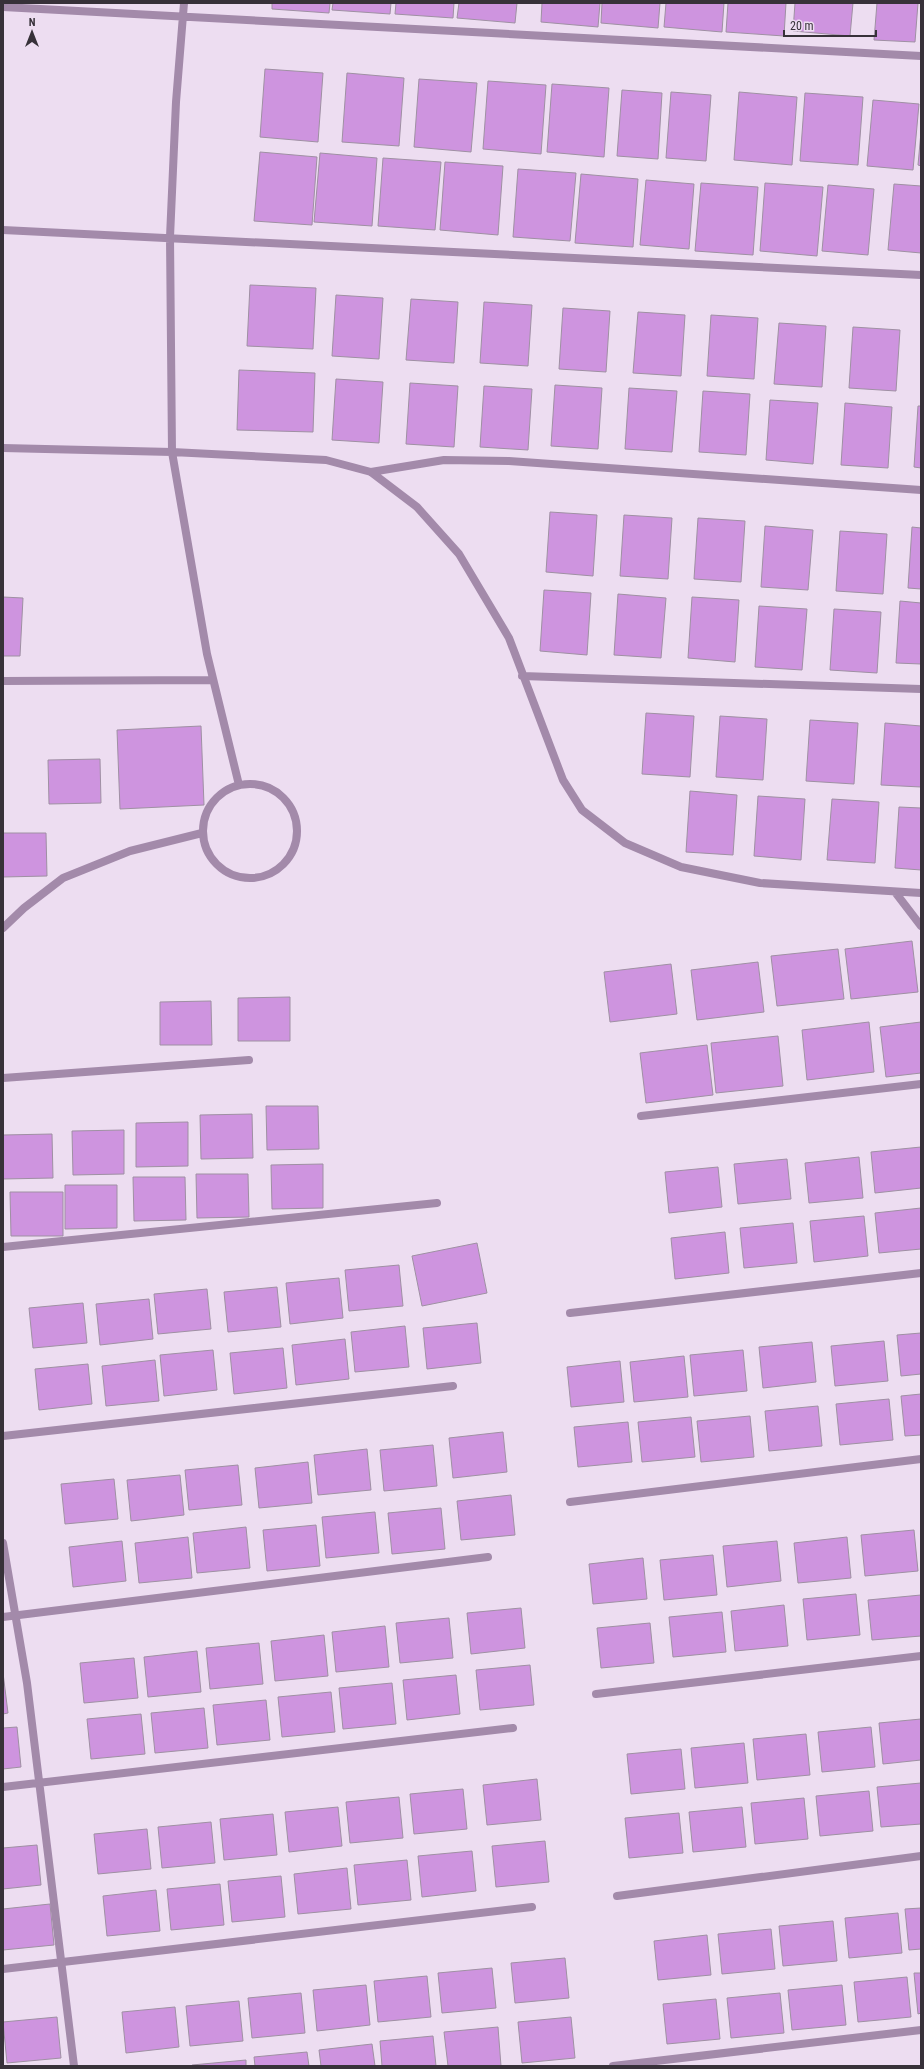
<svg xmlns="http://www.w3.org/2000/svg" width="924" height="2069" viewBox="0 0 924 2069" font-family="'Roboto Condensed',sans-serif">
<style>
.building{fill:#ce94df;stroke:#9f90a3}
.lines{fill:none;stroke-linecap:round;stroke-linejoin:round}
.street{stroke:#a38aaa;stroke-width:8}
</style>
<rect width="100%" height="100%" fill="#edddf1"/>
<path class="building" d="M272,3H330L329,13L272,9Z
M333,3H391L390,14L332,10Z
M396,3H454L453,18L395,14Z
M459,3H517L515,23L457,18Z
M542,3H600L598,27L541,22Z
M602,3H660L658,28L601,23Z
M666,3H724L722,32L664,27Z
M728,3H786L784,36L726,32Z
M795,3H853L850,36L793,31Z
M877,3H918L915,42L874,40Z
M265,69L323,73L318,142L260,137Z
M347,73L404,78L399,146L342,142Z
M419,79L477,83L471,152L414,147Z
M488,81L546,85L541,154L483,149Z
M552,84L609,88L604,157L547,152Z
M622,90L662,93L658,159L617,156Z
M671,92L711,95L706,161L666,158Z
M739,92L797,97L792,165L734,160Z
M805,93L863,97L858,165L800,161Z
M873,100L919,104L913,170L867,166Z
M921,132V166L918,165Z
M260,152L317,157L312,225L254,221Z
M320,153L377,158L372,226L314,222Z
M383,158L441,162L435,230L378,226Z
M445,162L503,166L498,235L440,230Z
M518,169L576,173L570,241L513,237Z
M581,174L638,179L633,247L575,243Z
M646,180L694,184L689,249L640,245Z
M701,183L758,187L753,255L695,251Z
M765,183L823,187L817,256L760,251Z
M894,184L921,186V253L888,250Z
M828,185L874,189L868,255L822,251Z
M250,285L316,288L313,349L247,346Z
M336,295L383,298L379,359L332,356Z
M411,299L458,302L454,363L406,360Z
M484,302L532,305L528,366L480,363Z
M563,308L610,311L606,372L559,369Z
M638,312L685,315L681,376L633,373Z
M711,315L758,318L754,379L707,376Z
M779,323L826,326L822,387L774,384Z
M853,327L900,330L896,391L849,388Z
M239,370L315,373L313,432L237,430Z
M336,379L383,382L379,443L332,440Z
M410,383L458,386L454,447L406,444Z
M555,385L602,388L598,449L551,446Z
M484,386L532,389L528,450L480,447Z
M629,388L677,391L672,452L625,449Z
M703,391L750,394L746,455L699,452Z
M770,400L818,403L813,464L766,460Z
M845,403L892,407L888,468L841,465Z
M918,406H921V468L914,467Z
M550,512L597,515L593,576L546,572Z
M624,515L672,518L668,579L620,576Z
M698,518L745,521L741,582L694,579Z
M765,526L813,530L808,590L761,587Z
M912,527L921,528V589L908,588Z
M840,531L887,534L883,594L836,591Z
M544,590L591,593L587,655L540,651Z
M618,594L666,598L661,658L614,655Z
M3,597L23,598L20,656H3Z
M692,597L739,600L735,662L688,658Z
M900,601L921,603V664L896,663Z
M759,606L807,609L802,670L755,667Z
M834,609L881,612L877,673L830,670Z
M646,713L694,716L690,777L642,774Z
M720,716L767,719L763,780L716,777Z
M810,720L858,723L854,784L806,781Z
M885,723L921,726V787L881,785Z
M201,726L204,805L120,809L117,730Z
M100,759L101,803L49,804L48,760Z
M690,791L737,795L733,855L686,852Z
M758,796L805,799L801,860L754,856Z
M832,799L879,802L875,863L827,860Z
M899,807L921,808V870L895,868Z
M3,833H46L47,876L3,877Z
M912,941L918,992L851,999L845,949Z
M838,949L844,999L777,1006L771,956Z
M758,962L764,1012L697,1020L691,970Z
M671,964L677,1014L610,1022L604,972Z
M290,997V1041H238V998Z
M211,1001L212,1045H160V1002Z
M869,1022L874,1072L807,1080L802,1030Z
M921,1022V1073L886,1077L880,1027Z
M778,1036L783,1086L716,1093L711,1043Z
M707,1045L713,1095L646,1103L640,1053Z
M266,1106H318L319,1149L267,1150Z
M252,1114L253,1158L201,1159L200,1115Z
M188,1122V1166L136,1167V1123Z
M124,1130V1174L73,1175L72,1131Z
M52,1134L53,1178L3,1179V1135Z
M921,1147V1188L875,1193L871,1152Z
M859,1157L863,1198L809,1203L805,1163Z
M787,1159L791,1199L738,1204L734,1164Z
M323,1164V1208L272,1209L271,1165Z
M718,1167L722,1207L669,1213L665,1172Z
M196,1174H248L249,1217L197,1218Z
M133,1177H185L186,1220L134,1221Z
M65,1185H117V1228L65,1229Z
M10,1192H63V1236H11Z
M921,1208V1249L879,1253L875,1213Z
M864,1216L868,1256L814,1262L810,1221Z
M793,1223L797,1263L744,1268L740,1228Z
M725,1232L729,1273L675,1279L671,1238Z
M477,1243L487,1293L422,1306L412,1256Z
M399,1265L403,1306L349,1311L345,1270Z
M339,1278L343,1318L290,1324L286,1283Z
M277,1287L281,1327L228,1332L224,1292Z
M207,1289L211,1329L158,1334L154,1294Z
M149,1299L153,1339L100,1345L96,1304Z
M83,1303L87,1343L33,1348L29,1308Z
M477,1323L481,1363L427,1369L423,1328Z
M405,1326L409,1367L355,1372L351,1332Z
M921,1333V1374L901,1376L897,1335Z
M345,1339L349,1379L296,1385L292,1345Z
M884,1341L888,1381L835,1386L831,1346Z
M812,1342L816,1382L763,1388L759,1347Z
M283,1348L287,1388L234,1394L230,1353Z
M213,1350L217,1390L164,1396L160,1355Z
M743,1350L747,1391L694,1396L690,1355Z
M684,1356L688,1397L634,1402L630,1362Z
M155,1360L159,1401L106,1406L102,1366Z
M620,1361L624,1402L571,1407L567,1367Z
M88,1364L92,1404L39,1410L35,1369Z
M921,1394V1435L905,1436L901,1396Z
M889,1399L893,1440L840,1445L836,1404Z
M818,1406L822,1446L769,1451L765,1411Z
M750,1416L754,1457L701,1462L697,1421Z
M691,1417L695,1457L642,1462L638,1422Z
M628,1422L632,1462L578,1467L574,1427Z
M503,1432L507,1472L453,1478L449,1438Z
M433,1445L437,1486L384,1491L380,1450Z
M367,1449L371,1490L318,1495L314,1455Z
M308,1462L312,1503L259,1508L255,1468Z
M238,1465L242,1505L189,1510L185,1470Z
M180,1475L184,1515L131,1521L127,1480Z
M114,1479L118,1519L65,1524L61,1484Z
M511,1495L515,1535L461,1540L457,1501Z
M441,1508L445,1549L392,1554L388,1513Z
M375,1512L379,1553L326,1558L322,1517Z
M316,1525L320,1566L267,1571L263,1530Z
M246,1527L250,1568L197,1573L193,1533Z
M914,1530L918,1571L865,1576L861,1535Z
M188,1537L192,1578L139,1583L135,1543Z
M847,1537L851,1578L798,1583L794,1543Z
M122,1541L126,1581L73,1587L69,1547Z
M777,1541L781,1581L727,1587L723,1546Z
M713,1555L717,1595L664,1600L660,1560Z
M643,1558L647,1599L593,1604L589,1564Z
M856,1594L860,1635L807,1640L803,1599Z
M921,1595V1636L872,1640L868,1600Z
M784,1605L788,1646L735,1651L731,1611Z
M521,1608L525,1648L471,1654L467,1613Z
M722,1612L726,1652L673,1657L669,1617Z
M449,1618L453,1658L400,1663L396,1623Z
M650,1623L654,1663L601,1668L597,1628Z
M385,1626L389,1667L336,1672L332,1632Z
M324,1635L328,1676L275,1681L271,1641Z
M259,1643L263,1684L210,1689L206,1648Z
M197,1651L201,1692L148,1697L144,1657Z
M134,1658L138,1698L84,1703L80,1663Z
M530,1665L534,1705L480,1710L476,1670Z
M3,1673L8,1713L3,1714Z
M456,1675L460,1714L407,1720L403,1680Z
M392,1683L396,1724L343,1729L339,1688Z
M331,1692L335,1732L282,1737L278,1697Z
M266,1700L270,1740L217,1745L213,1705Z
M204,1708L208,1748L155,1753L151,1713Z
M141,1714L145,1754L91,1759L87,1719Z
M921,1719V1760L883,1764L879,1723Z
M17,1727L21,1767L3,1769V1728Z
M871,1727L875,1767L822,1772L818,1732Z
M806,1734L810,1775L757,1780L753,1739Z
M744,1743L748,1783L695,1788L691,1748Z
M681,1749L685,1789L631,1794L627,1754Z
M537,1779L541,1820L487,1825L483,1785Z
M921,1783V1824L881,1827L877,1787Z
M463,1789L467,1829L414,1834L410,1794Z
M869,1791L873,1831L820,1836L816,1796Z
M399,1797L403,1838L350,1843L346,1802Z
M804,1798L808,1839L755,1844L751,1803Z
M338,1807L342,1846L289,1852L285,1812Z
M742,1807L746,1847L693,1852L689,1812Z
M679,1813L683,1853L629,1858L625,1818Z
M273,1814L277,1855L224,1860L220,1819Z
M211,1822L215,1863L162,1868L158,1827Z
M147,1829L151,1869L98,1874L94,1834Z
M545,1841L549,1882L496,1887L492,1846Z
M37,1845L41,1885L3,1889V1848Z
M472,1851L476,1891L422,1897L418,1856Z
M407,1860L411,1900L358,1905L354,1865Z
M347,1868L351,1909L298,1914L294,1874Z
M281,1876L285,1917L232,1922L228,1881Z
M220,1884L224,1925L171,1930L167,1889Z
M156,1890L160,1931L107,1936L103,1896Z
M50,1904L54,1945L3,1950V1909Z
M921,1908V1949L909,1950L905,1909Z
M898,1913L902,1953L849,1958L845,1918Z
M833,1921L837,1961L783,1966L779,1926Z
M771,1929L775,1969L722,1974L718,1934Z
M707,1935L711,1975L658,1980L654,1941Z
M565,1958L569,1998L515,2003L511,1963Z
M492,1968L496,2008L442,2013L438,1973Z
M914,1973H921V2013L918,2014Z
M427,1976L431,2017L378,2022L374,1981Z
M907,1977L911,2017L858,2022L854,1982Z
M366,1985L370,2025L317,2031L313,1990Z
M842,1985L846,2025L792,2030L788,1990Z
M301,1993L305,2033L252,2038L248,1998Z
M780,1993L784,2033L731,2038L727,1998Z
M716,1999L720,2039L667,2044L663,2004Z
M239,2001L243,2041L190,2046L186,2006Z
M175,2007L179,2047L126,2053L122,2012Z
M57,2017L61,2058L7,2063L3,2022Z
M571,2017L575,2058L522,2063L518,2022Z
M498,2027L501,2066H448L444,2032Z
M433,2036L436,2066H382L380,2041Z
M372,2044L375,2066H321L319,2050Z
M307,2052L309,2066H255L254,2057Z
M246,2060V2066H192V2065Z"/>
<g class="lines">
<path class="street" d="M184,3L176,102L170,237L172,452L207,654L239,785
M3,7L921,56
M3,230L921,275
M3,448L172,452L326,460L371,472L417,507L459,554L509,638L563,780L582,810L625,843L681,867L760,883L921,893
M371,472L444,460L509,461L921,490
M522,676L921,689
M3,681L213,680
M203 831a47 47 0 1 1 94 0a47 47 0 1 1-94 0Z
M895,892L921,926
M3,928L24,908L63,878L130,851L202,833
M3,1078L249,1060
M641,1116L921,1084
M3,1247L437,1203
M570,1313L921,1273
M3,1436L453,1386
M570,1502L921,1459
M3,1543L27,1683L74,2066
M3,1617L488,1557
M596,1694L921,1656
M3,1787L513,1728
M617,1896L921,1856
M3,1969L532,1907
M613,2066L921,2030"/>
</g>
<rect width="924" height="2069" fill="none" stroke="#373139" stroke-width="8"/>
<g transform="translate(32 32)" stroke="#edddf1" stroke-width="3" paint-order="stroke">
<path d="M0-3L7 15L0 10L-7 15Z" fill="#373139"/>
<text y="-6" font-size="11" font-weight="bold" text-anchor="middle" fill="#373139">N</text>
</g>
<path d="M784 30v6h92v-6" fill="none" stroke="#373139" stroke-width="2"/>
<text x="790" y="30" font-size="12" fill="#373139" stroke="#edddf1" stroke-width="3" paint-order="stroke">20 m</text>
</svg>
